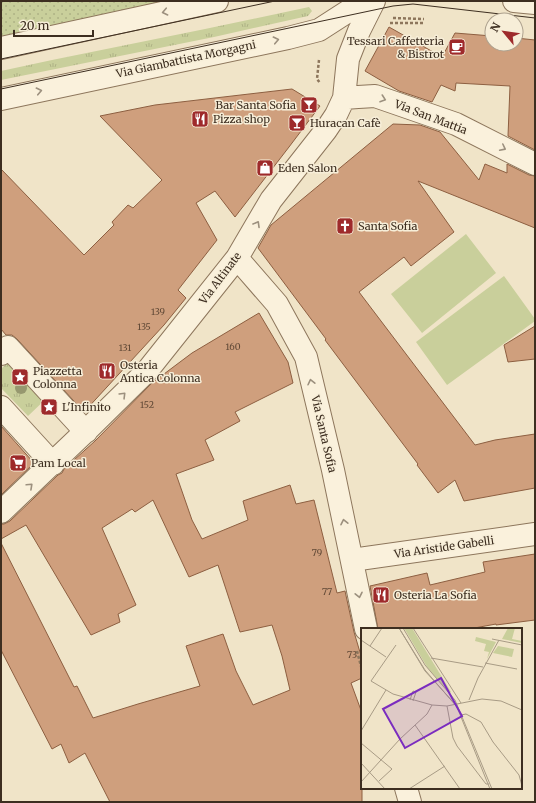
<svg xmlns="http://www.w3.org/2000/svg" width="536" height="803" viewBox="0 0 536 803" font-family="Merriweather,serif">
<style>
.grass{fill:url(#grass-tufts)}
.park{fill:url(#park-dots)}
.garden{fill:#c9cf9b}
.building{fill:#cf9f7d;stroke:#8d5f41}
.lines{fill:none;stroke-linecap:round;stroke-linejoin:round}
.minor-casing{stroke:#8d765c;stroke-width:24}
.path{stroke:#8d765c;stroke-width:2.5;stroke-dasharray:3 2;stroke-linecap:butt}
.minor{stroke:#faf1dc;stroke-width:22}
.tram{stroke:#3d2e20;stroke-width:1}
.tree{fill:#96986f}
.oneway{stroke:#9c907e}
.labels{text-anchor:middle;stroke-width:3;stroke-linejoin:round;paint-order:stroke}
.number-label{font-size:9px;fill:#624a37}
.poi-label{font-size:11px;fill:#3d2e20;stroke:#f7eed8;text-anchor:start}
.street-label{font-size:11px;fill:#3d2e20;stroke:#f7eed8}
.inset-road{fill:none;stroke:#a89b85;stroke-width:1}
.view{fill:#7b2cbf;fill-opacity:0.15;stroke:#7b2cbf;stroke-width:2}
.inset-edge{fill:none;stroke:#3d2e20;stroke-width:2}
</style>
<defs>
<pattern id="grass-tufts" width="24" height="20" patternUnits="userSpaceOnUse"><rect width="24" height="20" fill="#c9cf9b"/><path d="M3 7l-1-3M5 7V3M7 7l1-3M15 17l-1-3M17 17v-4M19 17l1-3" fill="none" stroke="#aeb285"/></pattern>
<pattern id="park-dots" width="8" height="8" patternUnits="userSpaceOnUse"><rect width="8" height="8" fill="#c9cf9b"/><path d="M2 2h.1M6 6h.1" fill="none" stroke="#aeb285" stroke-width="1.8" stroke-linecap="round"/></pattern>
</defs>
<rect width="100%" height="100%" fill="#f0e4c8"/>
<path class="grass" d="M309,7L312,11L308,16L214,37L1,80V71L52,60L205,29Z
M11,359L48,397L28,416L1,388V369Z"/>
<path class="park" d="M1,1H216L1,45Z"/>
<path class="garden" d="M466,234L496,273L422,333L391,294Z
M504,276L535,319V321L447,385L416,342Z"/>
<path class="building" d="M389,27L442,57L455,33L492,36V44H516V38L535,40V150L508,136L510,86L456,83L455,91L441,85L432,102L399,91L365,71Z
M292,89L320,106L289,147L235,217L215,191L196,203L217,240L178,290L186,298L164,325L84,412L17,339L12,335H6L1,329V169L84,255L114,225L112,222L128,205L133,208L162,180L100,116L155,105Z
M393,124L420,125L440,132L479,180L485,164L507,173V164L529,175L535,176V228L418,181L454,232L411,266L404,257L359,292L475,445L495,440L535,434V488L464,501L455,480L438,493L417,465L418,464L325,340L326,339L258,248L271,225Z
M259,313L288,362L293,383L235,412L240,421L205,440L214,460L176,474L192,520L202,539L248,520L243,501L290,485L296,504L314,500L337,593L345,591L354,632L362,659V678L351,683L362,713V802H110L85,753L69,763L61,744L52,749L1,650V543L74,687L77,686L93,718L138,704L200,686L186,646L223,634L236,671L253,705L290,690L282,656L272,625L240,632L218,565L189,577L153,500L135,512L132,509L102,528L136,605L118,614L120,622L91,635L26,525L1,539V524H4L10,521L58,475L62,473L64,469L95,441L152,383L192,353Z
M535,326V359L508,362L504,345Z
M1,426L34,463L1,495Z
M535,554V620L496,625V624L469,629H378L370,586L427,573L430,585L485,572L483,562Z"/>
<g class="lines">
<g class="minor-casing">
<path id="minor" d="M514,1L535,3
M1,48L217,1
M344,98L358,97L375,96L456,124L535,164
M1,99L288,38L319,30L364,1
M237,258L277,304L306,357L333,470L366,629
M1,354L8,347L86,432
M1,407L53,464
M1,512L87,430L147,371L237,258L271,200L326,130L336,115L344,98L348,59L359,31L374,1
M352,560L535,534
M406,788L410,802"/>
</g>
<path class="path" d="M393,18L424,19
M390,23H424
M319,60L317,79L320,83
M357,651L362,670"/>
<use href="#minor" class="minor"/>
<path class="tram" d="M1,59L275,1
M1,89L393,6L413,4L535,18"/>
</g>
<circle class="tree" cx="21" cy="388" r="6"/>
<defs><path id="oneway-chevron" d="M-2-3.5L2.5 0L-2 3.5" fill="none" stroke-width="1.6" stroke-linecap="round" stroke-linejoin="round"/></defs>
<g class="oneway">
<use href="#oneway-chevron" transform="translate(165 12) rotate(168)"/>
<use href="#oneway-chevron" transform="translate(276 40) rotate(-12)"/>
<use href="#oneway-chevron" transform="translate(39 91) rotate(-12)"/>
<use href="#oneway-chevron" transform="translate(383 99) rotate(19)"/>
<use href="#oneway-chevron" transform="translate(503 148) rotate(27)"/>
<use href="#oneway-chevron" transform="translate(257 224) rotate(-60)"/>
<use href="#oneway-chevron" transform="translate(311 382) rotate(-103)"/>
<use href="#oneway-chevron" transform="translate(123 395) rotate(-45)"/>
<use href="#oneway-chevron" transform="translate(30 486) rotate(-43)"/>
<use href="#oneway-chevron" transform="translate(344 522) rotate(-102)"/>
<use href="#oneway-chevron" transform="translate(359 595) rotate(78)"/>
</g>
<defs>
<g id="cafe-square" transform="scale(0.9)"><rect x="-9" y="-9" width="18" height="18" rx="4" fill="#9e2a2b" stroke="#f7eed8"/><path d="M-5.5-4.5H6V0H3Q3 3.5 0 3.5H-2.5Q-5.5 3.5-5.5 0ZM3-3.2v2h1.7v-2ZM-6 4.5H4V6H-6Z" fill="#fff"/></g>
<g id="bar-square" transform="scale(0.9)"><rect x="-9" y="-9" width="18" height="18" rx="4" fill="#9e2a2b" stroke="#f7eed8"/><path d="M-6-5H6L.8 .8V4.5H3.5V6h-7V4.5H-.8V.8Z" fill="#fff"/></g>
<g id="restaurant-square" transform="scale(0.9)"><rect x="-9" y="-9" width="18" height="18" rx="4" fill="#9e2a2b" stroke="#f7eed8"/><path d="M-5-6h1v4h1v-4h1v4h1v-4h1v5L-1.5 .5V6h-2V.5L-5-1ZM5-6V6H3V1.5H1.5Q1.5-4 5-6Z" fill="#fff"/></g>
<g id="shop-square" transform="scale(0.9)"><rect x="-9" y="-9" width="18" height="18" rx="4" fill="#9e2a2b" stroke="#f7eed8"/><path d="M-5-2.5h2.3a2.7 3.5 0 0 1 5.4 0H5L5.5 6h-11ZM-1.5-2.5h3a1.5 2.3 0 0 0-3 0Z" fill="#fff"/></g>
<g id="church-square" transform="scale(0.9)"><rect x="-9" y="-9" width="18" height="18" rx="4" fill="#9e2a2b" stroke="#f7eed8"/><path d="M-1.2-6h2.4v3.5h3.3v2.4h-3.3V6h-2.4V-.1h-3.3v-2.4h3.3Z" fill="#fff"/></g>
<g id="sight-square" transform="scale(0.9)"><rect x="-9" y="-9" width="18" height="18" rx="4" fill="#9e2a2b" stroke="#f7eed8"/><path d="M0-6L1.8-2.2L6-1.7L2.9 1.2L3.7 5.4L0 3.3L-3.7 5.4L-2.9 1.2L-6-1.7L-1.8-2.2Z" fill="#fff"/></g>
<g id="supermarket-square" transform="scale(0.9)"><rect x="-9" y="-9" width="18" height="18" rx="4" fill="#9e2a2b" stroke="#f7eed8"/><path d="M-6-5.5h2.5l.6 2H6L4.5 2H-2.5L-4.4-4H-6ZM-1.5 3.2a1.3 1.3 0 1 0 .1 0ZM3 3.2a1.3 1.3 0 1 0 .1 0Z" fill="#fff"/></g>
</defs>
<g fill-rule="evenodd">
<use href="#cafe-square" x="457" y="47"/>
<use href="#bar-square" x="309" y="105"/>
<use href="#restaurant-square" x="200" y="119"/>
<use href="#bar-square" x="297" y="123"/>
<use href="#shop-square" x="265" y="168"/>
<use href="#church-square" x="345" y="226"/>
<use href="#restaurant-square" x="107" y="371"/>
<use href="#sight-square" x="20" y="377"/>
<use href="#sight-square" x="49" y="407"/>
<use href="#supermarket-square" x="18" y="463"/>
<use href="#restaurant-square" x="381" y="595"/>
</g>
<g class="labels">
<g class="number-label">
<text x="158" y="315">139</text>
<text x="144" y="330">135</text>
<text x="233" y="350">160</text>
<text x="125" y="351">131</text>
<text x="147" y="408">152</text>
<text x="317" y="556">79</text>
<text x="327" y="595">77</text>
<text x="352" y="658">73</text>
</g>
<g class="poi-label">
<text x="444" y="45" text-anchor="end">Tessari Caffetteria<tspan x="444" dy="13">&amp; Bistrot</tspan></text>
<text x="296" y="109" text-anchor="end">Bar Santa Sofia</text>
<text x="213" y="123">Pizza shop</text>
<text x="310" y="127">Huracan Cafè</text>
<text x="278" y="172">Eden Salon</text>
<text x="358" y="230">Santa Sofia</text>
<text x="120" y="369">Osteria<tspan x="120" dy="13">Antica Colonna</tspan></text>
<text x="33" y="375">Piazzetta<tspan x="33" dy="13">Colonna</tspan></text>
<text x="62" y="411">L'Infinito</text>
<text x="31" y="467">Pam Local</text>
<text x="394" y="599">Osteria La Sofia</text>
</g>
<g class="street-label">
<text transform="translate(186 59) rotate(-12)" y="4">Via Giambattista Morgagni</text>
<text transform="translate(431 117) rotate(21)" y="4">Via San Mattia</text>
<text transform="translate(220 278) rotate(-53)" y="4">Via Altinate</text>
<text transform="translate(324 434) rotate(77)" y="4">Via Santa Sofia</text>
<text transform="translate(444 547) rotate(-8)" y="4">Via Aristide Gabelli</text>
</g>
</g>
<g transform="translate(361 628)">
<rect width="161" height="161" fill="#f0e4c8"/>
<path d="M147,0H154L151,11L161,13V15L141,11ZM115,9L135,14L126,31L128,24L123,23L125,16L114,13ZM137,18L153,21L151,29L132,25Z" fill="#c9cf9b"/>
<path d="M43,0H51L90,64L88,65L66,39Z" fill="#c9cf9b"/>
<path class="inset-road" d="M38,0L64,43L94,76M38,0L64,42L96,79L129,161M42,0L64,37L94,72L131,161M52,0L100,75M131,11L161,17M0,12L25,29M35,17L10,53L32,66L71,77L86,78L121,71L140,73L161,82M9,18L21,0M70,30L122,39M124,35L156,41M49,72L52,63L55,64L52,73M108,72L117,50L138,12M86,78L92,110L96,118L125,156H128M100,87L105,86L120,94L132,114L158,147L161,158M54,97L99,161M0,103L25,62M0,115L31,141L18,153M0,135L24,161M0,154L39,111L66,86L71,77M48,161L84,138"/>
<path class="view" d="M80,50L101,88L44,120L22,81Z"/>
<rect width="161" height="161" class="inset-edge"/>
</g>
<rect width="536" height="803" fill="none" stroke="#3d2e20" stroke-width="4"/>
<g transform="translate(504 32) rotate(299)"><circle r="19" fill="#f7eed8" stroke="#ada18e"/>
<path d="M0-3L7 15L0 10L-7 15Z" fill="#9e2a2b"/>
<text y="-6" font-size="11" font-weight="bold" text-anchor="middle" fill="#3d2e20">N</text>
</g>
<path d="M14 30v6h79v-6" fill="none" stroke="#3d2e20" stroke-width="2"/>
<text x="20" y="30" font-size="12" fill="#3d2e20" stroke="#f7eed8" stroke-width="3" paint-order="stroke">20 m</text>
</svg>
